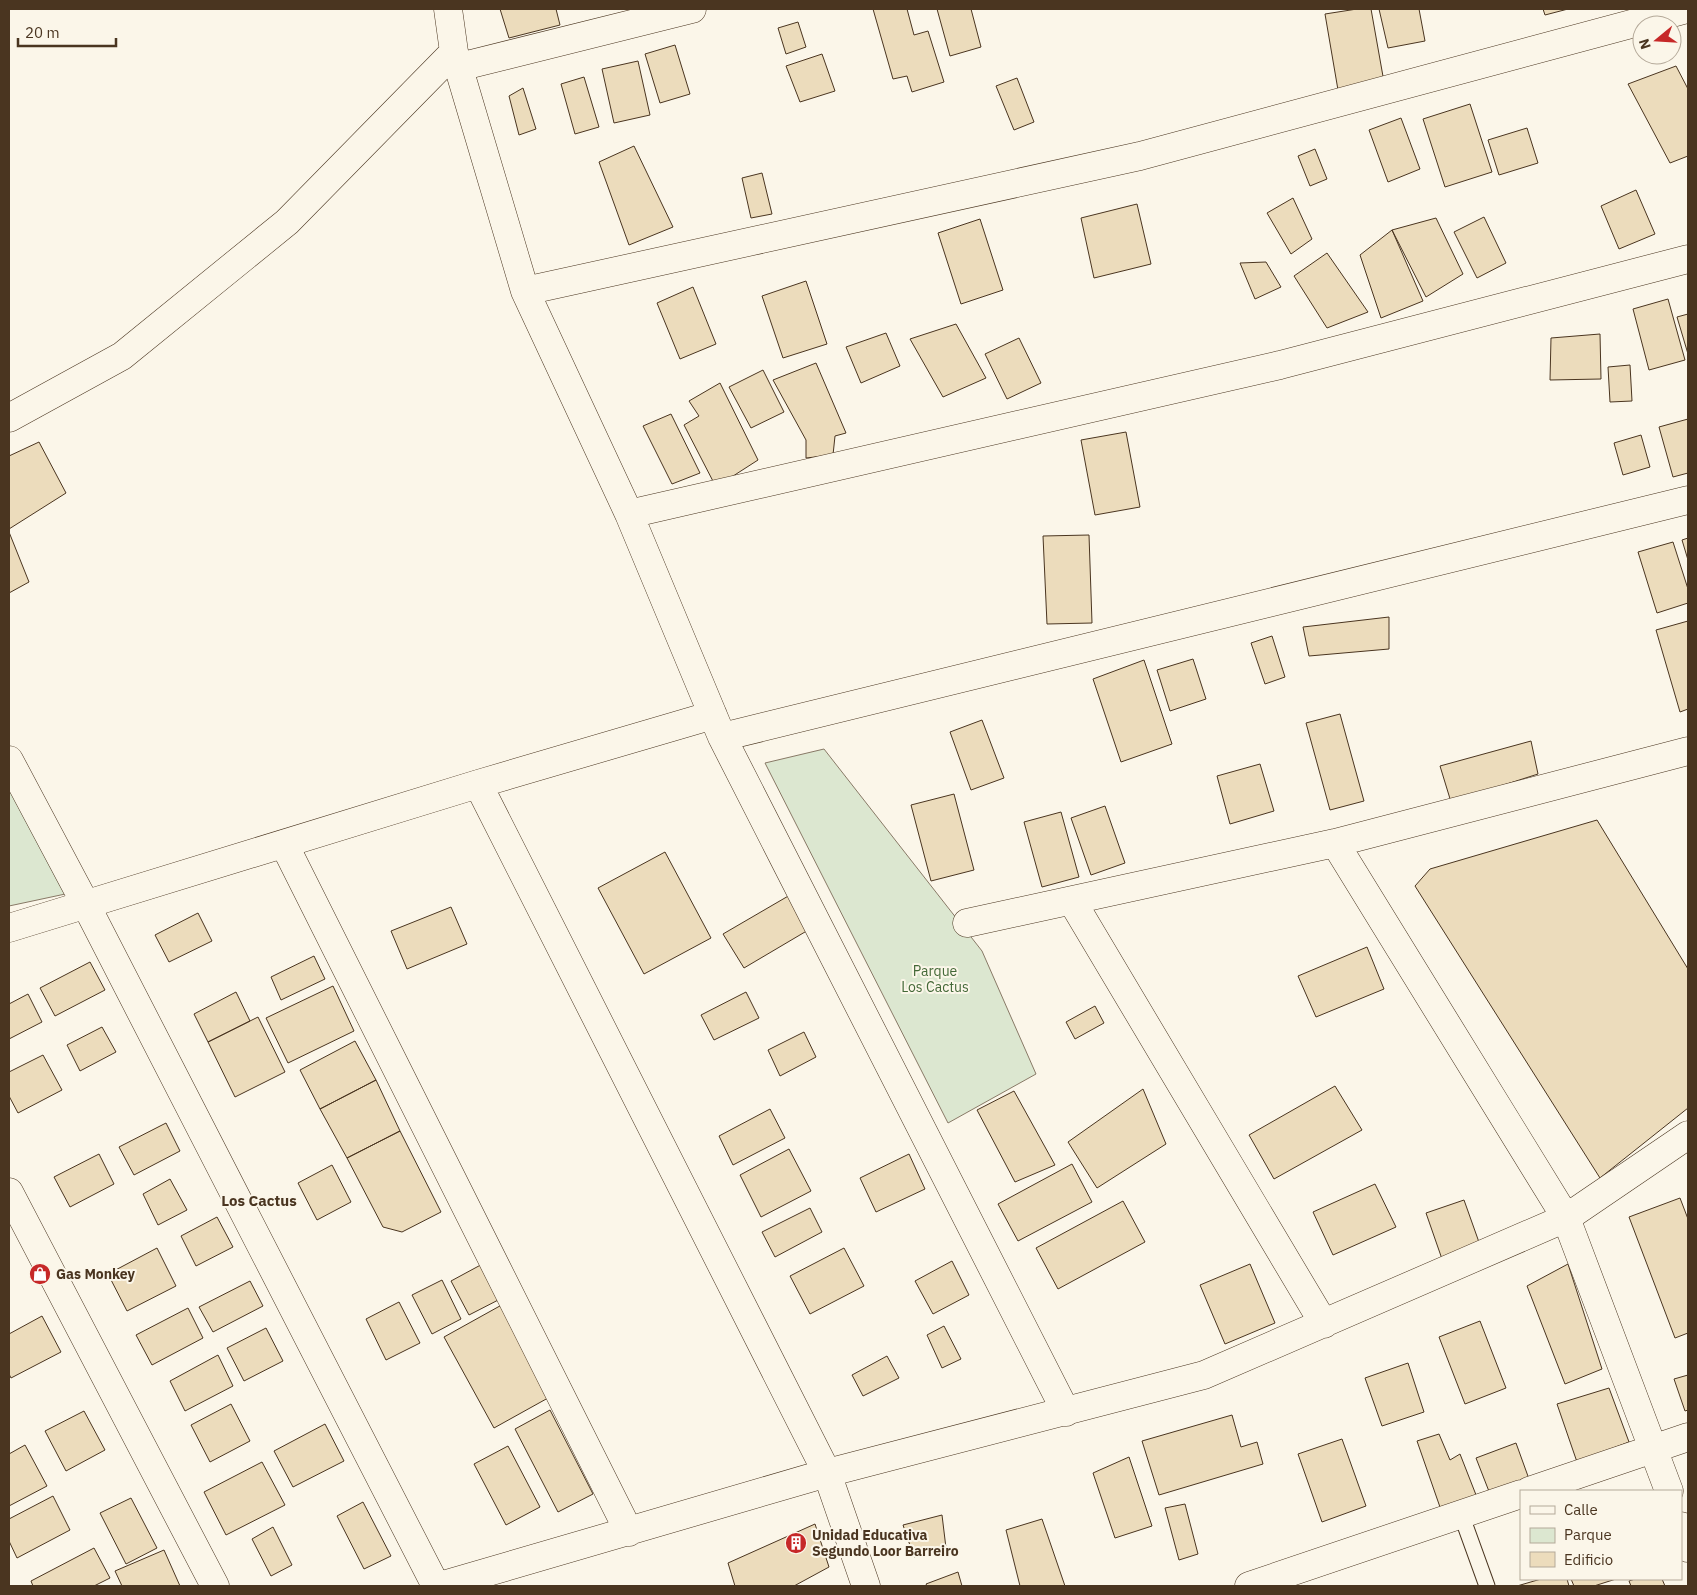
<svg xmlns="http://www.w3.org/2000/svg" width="1697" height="1595" viewBox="0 0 1697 1595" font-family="'IBM Plex Sans',sans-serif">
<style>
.green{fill:#dce7d0;stroke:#887966}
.building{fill:#ecdcbc;stroke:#4a3520}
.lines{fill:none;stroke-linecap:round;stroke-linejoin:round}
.service-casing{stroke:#4a3520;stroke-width:17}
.minor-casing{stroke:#4a3520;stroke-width:29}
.service{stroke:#fbf6e9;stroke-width:15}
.minor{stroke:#fbf6e9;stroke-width:28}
.labels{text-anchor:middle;stroke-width:4;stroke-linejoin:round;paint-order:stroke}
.park-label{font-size:14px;fill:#436837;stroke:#fbf6e9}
.poi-label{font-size:14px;font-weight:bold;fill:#4a3520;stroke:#fbf6e9;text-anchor:start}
.neighbourhood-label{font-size:15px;font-weight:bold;fill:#4a3520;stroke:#fbf6e9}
</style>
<rect width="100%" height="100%" fill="#fbf6e9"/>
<path class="green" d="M824,749L982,951L1036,1074L948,1123L765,763Z
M9,781L70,893L9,906Z"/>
<path class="building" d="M500,9H556L560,25L509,38Z
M873,9H907L914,35L928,31L944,82L912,92L907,76L893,79Z
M937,9H971L981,47L950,56Z
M1357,9H1371L1384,82L1338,90L1325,14Z
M1379,9H1419L1425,41L1388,48Z
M1543,9H1568L1545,15Z
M798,22L806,47L786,54L778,28Z
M675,45L690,94L660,103L645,54Z
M822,54L835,91L800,102L786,66Z
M638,61L650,115L614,123L602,69Z
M1676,66L1688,89V156L1670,163L1628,84Z
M584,77L599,127L575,134L561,84Z
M1017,78L1034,122L1014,130L996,86Z
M523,88L536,129L519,135L509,96Z
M1470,104L1492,172L1445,187L1423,119Z
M1401,118L1420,169L1388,182L1369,130Z
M1527,128L1538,163L1499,175L1488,140Z
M634,146L673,227L629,245L599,162Z
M1315,149L1327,179L1310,186L1298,156Z
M762,173L772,214L751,218L742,178Z
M1636,190L1655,234L1619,249L1601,206Z
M1293,198L1312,239L1291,254L1267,213Z
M1137,204L1151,264L1094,278L1081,218Z
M1484,217L1506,263L1477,278L1454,232Z
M1436,218L1463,274L1426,297L1392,230Z
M980,219L1003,290L961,304L938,233Z
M1392,230L1423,301L1381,318L1360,255Z
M1327,253L1368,312L1327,328L1294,276Z
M1266,262L1281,287L1255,299L1240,263Z
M806,281L827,344L783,358L762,296Z
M693,287L716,344L680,359L657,303Z
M1668,299L1685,360L1649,370L1633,309Z
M1688,314V354L1677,317Z
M956,324L986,378L943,397L910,339Z
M886,333L900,366L861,383L846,347Z
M1600,334L1601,379L1550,380L1551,338Z
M1019,338L1041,383L1007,399L985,354Z
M816,363L846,433L835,436L833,455L806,458V440L773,380Z
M1630,365L1632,401L1610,402L1608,367Z
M763,370L784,412L751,428L729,387Z
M720,383L758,460L716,487L684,425L699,416L689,401Z
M671,414L700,473L672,484L643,426Z
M1688,419V473L1673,477L1659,427Z
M1126,432L1140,507L1095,515L1081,440Z
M1641,435L1650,467L1623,475L1614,443Z
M39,442L66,493L9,529V456Z
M9,532L29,582L9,593Z
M1089,535L1092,623L1047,624L1043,536Z
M1688,538V560L1682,540Z
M1673,542L1688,589V603L1657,613L1638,552Z
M1389,617V649L1309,656L1303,627Z
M1688,621V709L1680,712L1656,630Z
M1272,636L1285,677L1265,684L1251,643Z
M1193,659L1206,699L1170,711L1157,670Z
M1144,660L1172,744L1121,762L1093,679Z
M1340,714L1364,801L1330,810L1306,723Z
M982,720L1004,778L971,790L950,732Z
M1531,741L1538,774L1451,802L1440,766Z
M1260,764L1274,811L1230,824L1217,776Z
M954,794L974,870L931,881L911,805Z
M1105,806L1125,863L1091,875L1071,818Z
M1061,812L1079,877L1042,887L1024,822Z
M1597,820L1688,969V1108L1600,1178L1415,886L1430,869Z
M665,852L711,938L644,974L598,888Z
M790,895L810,929L744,968L723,934Z
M451,907L467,944L407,969L391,931Z
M198,913L212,941L169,962L155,935Z
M1367,947L1384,989L1316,1017L1298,976Z
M314,956L325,979L281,1000L271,977Z
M90,962L105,990L55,1016L40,988Z
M333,986L354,1031L288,1063L266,1018Z
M236,992L250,1021L208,1042L194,1014Z
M746,992L759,1018L714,1040L701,1015Z
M28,994L42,1022L9,1039V1004Z
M1095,1006L1104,1023L1075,1039L1066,1022Z
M258,1017L285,1072L235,1097L208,1042Z
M102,1027L116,1052L80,1071L67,1045Z
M804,1032L816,1057L780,1076L768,1050Z
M355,1041L376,1080L320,1109L300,1070Z
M43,1055L62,1090L18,1113L9,1096V1072Z
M376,1080L400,1131L347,1158L320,1109Z
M1335,1086L1362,1130L1274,1179L1249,1135Z
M1143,1089L1166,1144L1097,1188L1068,1142Z
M1014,1091L1055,1165L1015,1182L977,1110Z
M770,1109L785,1138L733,1165L719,1136Z
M166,1123L180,1151L134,1175L119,1147Z
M400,1131L441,1212L402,1232L383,1227L347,1158Z
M789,1149L811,1191L761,1217L740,1175Z
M99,1154L114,1184L70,1207L54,1177Z
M909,1154L925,1189L876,1212L860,1178Z
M1072,1164L1092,1202L1018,1241L998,1204Z
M332,1165L351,1202L317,1220L298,1183Z
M170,1179L187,1210L158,1225L143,1194Z
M1375,1184L1396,1227L1333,1255L1313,1212Z
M1680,1198L1688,1219V1333L1675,1338L1629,1217Z
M1464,1200L1480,1245L1442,1259L1426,1213Z
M1123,1201L1145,1242L1058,1289L1036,1248Z
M810,1208L822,1232L775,1257L762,1232Z
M217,1217L233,1247L196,1266L181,1236Z
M157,1248L176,1286L127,1311L108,1274Z
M844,1248L864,1286L810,1314L790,1276Z
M488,1261L506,1296L469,1315L451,1281Z
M952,1261L969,1295L933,1314L915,1281Z
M1250,1264L1275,1323L1225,1344L1200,1285Z
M1568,1264L1602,1369L1565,1384L1527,1286Z
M442,1280L461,1319L432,1334L412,1295Z
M250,1281L263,1306L213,1332L199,1307Z
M399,1302L420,1343L386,1360L366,1319Z
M507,1302L557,1393L494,1428L444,1337Z
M188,1308L203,1338L152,1365L136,1335Z
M42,1316L61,1352L11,1378L9,1374V1334Z
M1480,1321L1506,1388L1465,1404L1439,1337Z
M944,1326L961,1359L942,1368L927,1335Z
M266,1328L283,1361L244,1381L227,1348Z
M218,1355L233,1386L185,1411L170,1381Z
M887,1356L899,1378L863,1396L852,1375Z
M1408,1363L1424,1412L1382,1426L1365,1378Z
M1688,1375V1410L1685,1411L1674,1379Z
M1609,1388L1629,1442L1577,1462L1557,1404Z
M231,1404L250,1441L210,1462L191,1425Z
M550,1410L593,1494L558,1512L515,1429Z
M84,1411L105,1450L66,1471L45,1431Z
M1232,1415L1241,1447L1257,1442L1263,1464L1159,1495L1142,1441Z
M325,1424L344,1461L293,1487L274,1451Z
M1439,1434L1450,1460L1460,1454L1478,1500L1441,1510L1417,1441Z
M1342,1439L1366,1506L1322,1522L1298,1454Z
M1516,1443L1529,1479L1490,1494L1476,1458Z
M25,1445L47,1486L9,1506V1454Z
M508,1446L540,1507L506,1525L474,1464Z
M1129,1457L1152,1526L1115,1538L1093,1473Z
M262,1462L285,1505L226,1535L204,1492Z
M53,1496L70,1530L17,1558L9,1541V1519Z
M131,1498L157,1548L126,1564L100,1513Z
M363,1502L391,1556L364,1569L337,1516Z
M1185,1504L1198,1554L1179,1560L1165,1508Z
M942,1515L946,1548L914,1557L903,1525Z
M1042,1519L1065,1586H1020L1006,1530Z
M815,1524L829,1567L794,1586H735L728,1563Z
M273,1527L292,1565L271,1576L252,1539Z
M94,1548L110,1578L94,1586H33L31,1581Z
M164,1550L180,1586H122L115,1571Z
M958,1572L962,1586H927L926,1584Z
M1541,1579H1567L1569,1586H1517Z
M1571,1579H1616L1594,1586H1574Z
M1635,1579H1662L1665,1586H1631L1629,1581Z"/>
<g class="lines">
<g class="service-casing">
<path id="service" d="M1461,1514L1487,1586"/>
</g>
<g class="minor-casing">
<path id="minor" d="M448,9L454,52L525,291L629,514L722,737L1066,1412
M459,67L692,9
M525,291L1140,156L1687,9
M9,418L122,356L287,222L454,52
M629,514L1280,365L1688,259
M722,737L1688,500
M9,760L86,905L436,1586
M478,784L827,1473L866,1586
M1335,843L1566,1218L1669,1491
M284,844L629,1532
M1072,901L1324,1324
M967,923L1335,843L1688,751
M9,928L478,784L713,715
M9,1192L215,1586
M1529,1491L1688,1437
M1681,1526L1688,1548
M440,1586L827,1473L1204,1375L1566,1218L1688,1135
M1249,1586L1521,1494"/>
</g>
<use href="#service" class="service"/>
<use href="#minor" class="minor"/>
</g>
<defs>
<g id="shop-disc" transform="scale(1.125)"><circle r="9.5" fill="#c62828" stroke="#fbf6e9"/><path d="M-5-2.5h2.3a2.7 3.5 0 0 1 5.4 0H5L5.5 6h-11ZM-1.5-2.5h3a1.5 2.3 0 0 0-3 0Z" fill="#fff"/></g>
<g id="building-disc" transform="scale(1.125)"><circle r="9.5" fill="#c62828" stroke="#fbf6e9"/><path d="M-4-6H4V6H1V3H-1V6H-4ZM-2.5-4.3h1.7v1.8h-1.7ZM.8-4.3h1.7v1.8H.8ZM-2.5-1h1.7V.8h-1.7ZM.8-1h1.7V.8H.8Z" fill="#fff"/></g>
</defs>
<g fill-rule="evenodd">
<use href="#shop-disc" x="40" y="1274"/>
<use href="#building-disc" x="796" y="1543"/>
</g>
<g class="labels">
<g class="park-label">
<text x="935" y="976">Parque<tspan x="935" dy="16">Los Cactus</tspan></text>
</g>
<g class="poi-label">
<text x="56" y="1279">Gas Monkey</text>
<text x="812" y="1540">Unidad Educativa<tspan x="812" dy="16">Segundo Loor Barreiro</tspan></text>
</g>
<g class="neighbourhood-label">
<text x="259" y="1206">Los Cactus</text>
</g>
</g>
<rect width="1697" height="1595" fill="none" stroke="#4a3520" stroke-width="20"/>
<rect x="1520" y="1490" width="162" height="90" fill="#fbf6e9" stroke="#b4a999"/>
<rect x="1530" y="1506" width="25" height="8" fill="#fbf6e9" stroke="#b4a999"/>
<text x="1564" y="1515" font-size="15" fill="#4a3520">Calle</text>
<rect x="1530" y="1528" width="25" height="15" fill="#dce7d0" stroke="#b4a999"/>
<text x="1564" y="1540" font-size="15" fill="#4a3520">Parque</text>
<rect x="1530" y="1552" width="25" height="15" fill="#ecdcbc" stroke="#b4a999"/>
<text x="1564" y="1565" font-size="15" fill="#4a3520">Edificio</text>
<g transform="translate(1657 40) rotate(252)"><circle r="24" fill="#fbf6e9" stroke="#b4a999"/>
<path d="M0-4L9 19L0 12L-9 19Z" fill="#c62828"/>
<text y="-8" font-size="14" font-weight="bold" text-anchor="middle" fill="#4a3520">N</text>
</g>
<path d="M18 38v8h98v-8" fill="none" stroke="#4a3520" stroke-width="2.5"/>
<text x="25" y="38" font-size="15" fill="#4a3520" stroke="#fbf6e9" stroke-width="4" paint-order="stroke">20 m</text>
</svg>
